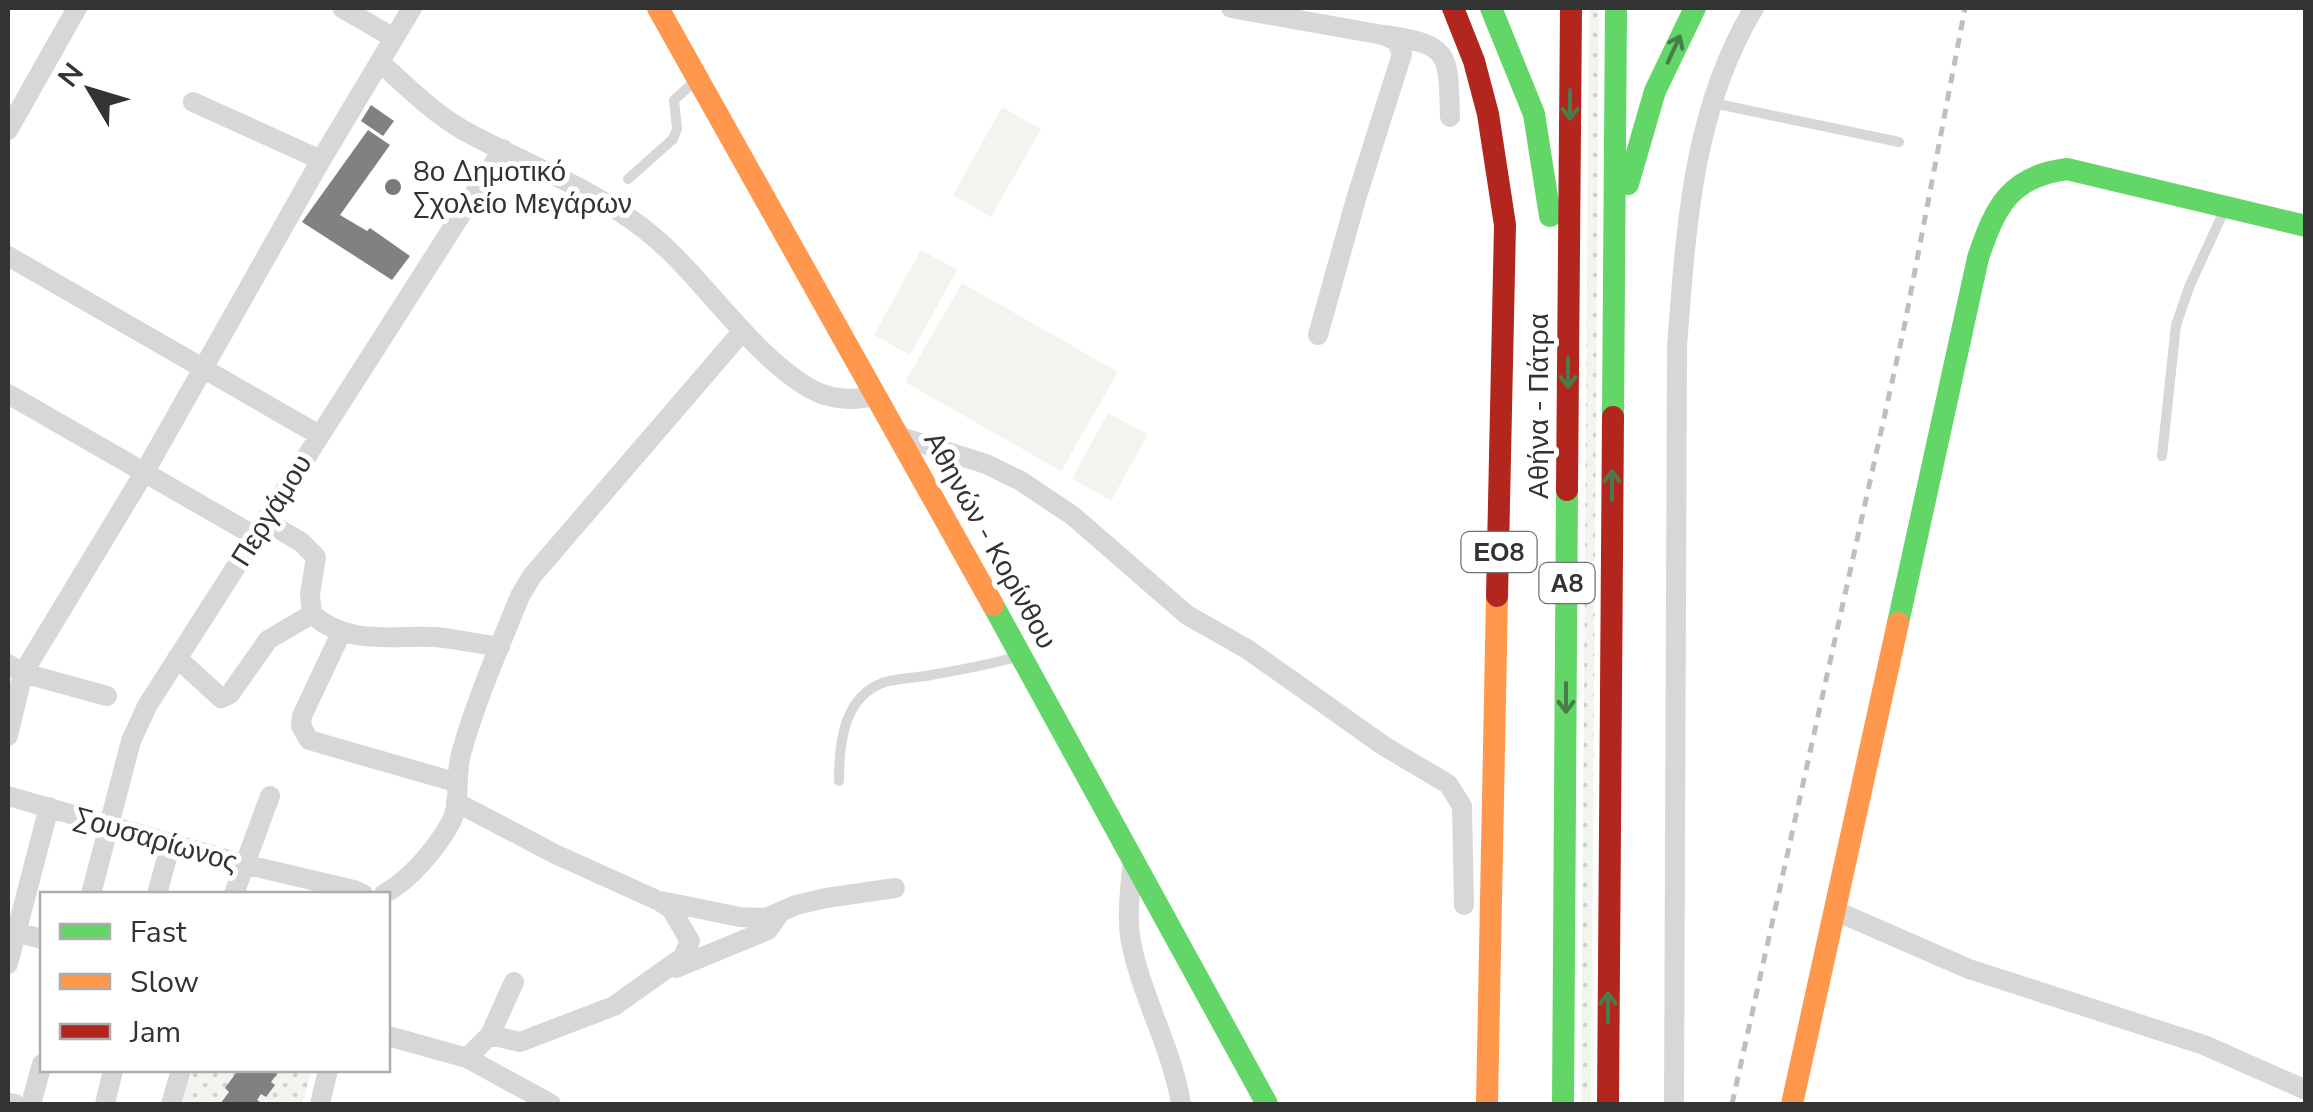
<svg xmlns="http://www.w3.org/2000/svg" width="2313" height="1112" viewBox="0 0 2313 1112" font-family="'Nunito Sans',sans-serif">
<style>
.grass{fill:url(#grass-dots)}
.garden{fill:#f1f5ed}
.building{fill:#818181}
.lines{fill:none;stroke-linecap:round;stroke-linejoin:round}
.lane{stroke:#d7d7d7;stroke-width:10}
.street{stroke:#d7d7d7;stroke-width:20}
.fast{stroke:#63d668;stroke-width:22}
.slow{stroke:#ff974d;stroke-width:22}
.jam{stroke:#b3261e;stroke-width:22}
.rail{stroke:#bebebe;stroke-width:5;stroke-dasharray:10 8;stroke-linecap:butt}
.oneway{stroke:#497c4b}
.poi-dot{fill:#7a7a7a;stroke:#fff;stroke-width:4}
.labels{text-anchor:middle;stroke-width:10;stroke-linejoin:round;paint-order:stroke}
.shield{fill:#fff;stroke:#707070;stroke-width:2.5}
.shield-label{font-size:25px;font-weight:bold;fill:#333}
.poi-label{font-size:28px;fill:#333;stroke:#fff;text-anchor:start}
.street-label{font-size:28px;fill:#333;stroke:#fff}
</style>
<defs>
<pattern id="grass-dots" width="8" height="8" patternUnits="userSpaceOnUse" patternTransform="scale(2.5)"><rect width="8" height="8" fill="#f1f5ed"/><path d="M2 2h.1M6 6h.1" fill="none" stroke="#cfd2cc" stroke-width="1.8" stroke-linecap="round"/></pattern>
</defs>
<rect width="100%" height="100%" fill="#fff"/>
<path class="grass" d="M1589,8H1599L1591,1104H1581Z
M192,1070H312L302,1104H182Z"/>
<path class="garden" d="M1002,107L1041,129L991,217L953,195Z
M921,250L957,270L910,355L874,335Z
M962,283L1118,372L1061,471L905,382Z
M1108,413L1148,434L1111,501L1072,478Z"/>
<path class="building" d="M371,105L394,121L383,136L361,121Z
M368,130L390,145L340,215L367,231L370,228L410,256L392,280L302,222Z
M231,1070H280L271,1082L275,1085L266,1097L261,1094L257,1100L263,1104H220L229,1092L225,1088L236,1073Z"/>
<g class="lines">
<path class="lane" d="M1713,103L1899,142
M628,179L673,139L677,129L674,100L693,83
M2162,456L2176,325L2190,285L2224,211
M839,781C839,744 843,696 885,682C900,678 916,678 931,675C960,670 988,665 1016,657"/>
<path class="street" d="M342,8L394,38
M1231,8L1383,35L1397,41L1402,54L1356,199L1318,335
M1385,35C1452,45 1448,54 1450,117
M380,62C406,86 432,112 463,130C521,162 576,181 632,220C687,258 723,317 773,361C806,390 830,406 876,396
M193,102L321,160
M8,130L77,8
M8,256L319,435
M8,394L255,536
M898,436L986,464L1021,481L1073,516L1187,615L1247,649L1384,746L1448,784L1462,806L1464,905
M265,521L301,542L316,557L310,594L312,614C347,646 392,635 435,637C457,639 479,644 500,647
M342,631L302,716L301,726L309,740L455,782
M177,658L221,698L230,694L268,640L312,614
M8,664L23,673L107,696
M8,736L23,673L144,473L321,160L412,8
M8,796L243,864L354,890L363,894
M456,802L555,854L659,901L671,909L690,941L683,957L614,1006L520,1042L490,1035
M1133,857C1131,884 1126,915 1131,942C1142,998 1172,1048 1181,1104
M91,894L131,741L147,706L503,149
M157,894L171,843
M234,894L270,796
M384,894C410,880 437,848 451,822C461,803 455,775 461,754C476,700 499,648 520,596L532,576L741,333
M661,901L740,917L766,918L796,905L826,898L895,888
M1836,911L1969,969L2204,1045L2306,1090
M8,930L42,939
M8,964L49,807
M676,968L768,930L780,913
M388,1036L467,1058L551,1104
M467,1058L490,1035L514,982
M8,1103L15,1104
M31,1104L42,1064
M105,1104L113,1070
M171,1104L181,1070
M320,1104L328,1070
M1674,1104L1677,347C1686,229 1692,111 1754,8"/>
<path class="fast" d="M1491,8L1534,114L1550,216
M1628,184L1655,91L1695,8
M1613,417L1616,8
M993,605L1267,1104
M1898,623L1978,258C1995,207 2010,176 2067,169L2306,226
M1563,1104L1567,490"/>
<path class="slow" d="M658,8L993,605
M1487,1104L1497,596
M1792,1104L1898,623"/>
<path class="jam" d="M1453,8L1474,61L1488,114L1505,225L1497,596
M1567,490L1571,8
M1608,1104L1613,417"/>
<path class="rail" d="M1732,1104L1904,328L1965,8"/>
</g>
<defs><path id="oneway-shaft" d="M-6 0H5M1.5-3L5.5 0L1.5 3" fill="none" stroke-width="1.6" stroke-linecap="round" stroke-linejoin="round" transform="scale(2.5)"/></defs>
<g class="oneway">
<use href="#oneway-shaft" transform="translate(1674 49) rotate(-65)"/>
<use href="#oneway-shaft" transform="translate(1570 105) rotate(90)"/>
<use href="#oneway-shaft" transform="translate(1568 373) rotate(90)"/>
<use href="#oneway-shaft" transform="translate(1612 485) rotate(-90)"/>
<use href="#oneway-shaft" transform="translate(1566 698) rotate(90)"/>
<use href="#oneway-shaft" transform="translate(1608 1007) rotate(-90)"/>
</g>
<circle class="poi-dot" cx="393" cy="187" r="10"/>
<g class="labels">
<g class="shield">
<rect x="1461.5" y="532" width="75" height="40" rx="8"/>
<rect x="1539.5" y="563" width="55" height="40" rx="8"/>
</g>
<g class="shield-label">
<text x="1499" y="561">ΕΟ8</text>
<text x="1567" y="592">Α8</text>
</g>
<g class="poi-label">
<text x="413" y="181">8ο Δημοτικό<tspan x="413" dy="32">Σχολείο Μεγάρων</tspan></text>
</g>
<g class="street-label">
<text transform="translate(1538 406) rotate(-90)" y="10">Αθήνα - Πάτρα</text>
<text transform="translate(271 510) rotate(-58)" y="10">Περγάμου</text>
<text transform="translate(991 540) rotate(61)" y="10">Αθηνών - Κορίνθου</text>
<text transform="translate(156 839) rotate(16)" y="10">Σουσαρίωνος</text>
</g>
</g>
<rect width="2313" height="1112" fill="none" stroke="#333333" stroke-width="20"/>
<rect x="40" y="892" width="350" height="180" fill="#ffffff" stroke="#adadad" stroke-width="2.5"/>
<rect x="60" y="924" width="50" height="15" fill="#63d668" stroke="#adadad" stroke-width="2.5"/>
<text x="130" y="942" font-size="30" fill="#333333">Fast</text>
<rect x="60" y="974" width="50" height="15" fill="#ff974d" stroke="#adadad" stroke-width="2.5"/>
<text x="130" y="992" font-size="30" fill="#333333">Slow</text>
<rect x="60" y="1024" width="50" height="15" fill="#b3261e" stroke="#adadad" stroke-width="2.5"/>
<text x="130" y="1042" font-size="30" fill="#333333">Jam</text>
<g transform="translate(90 90) rotate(308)" stroke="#ffffff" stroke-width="8" paint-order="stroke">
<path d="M0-8L18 38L0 25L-18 38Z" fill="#333333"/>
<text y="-15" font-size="28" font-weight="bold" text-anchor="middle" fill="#333333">N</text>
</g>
</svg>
